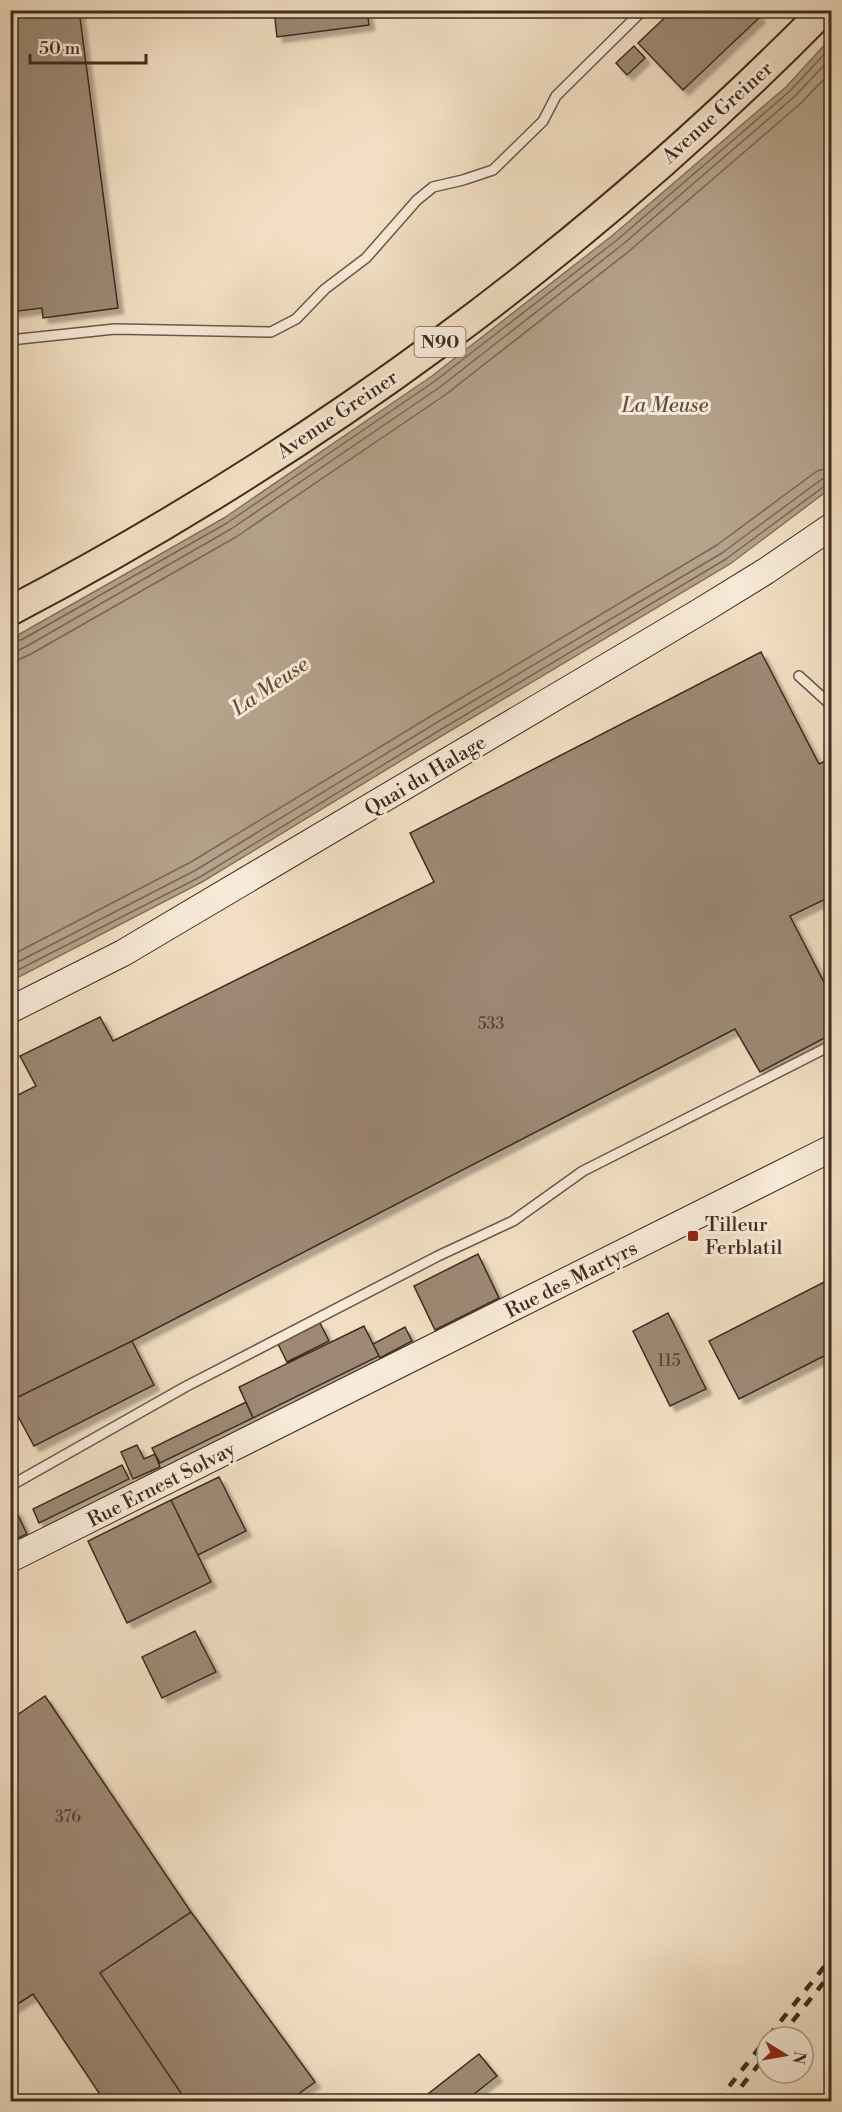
<svg xmlns="http://www.w3.org/2000/svg" width="842" height="2112" viewBox="0 0 842 2112" font-family="'Libre Bodoni',serif">
<style>
.water{fill:#b5a28b;stroke:#867260;stroke-width:1.5}
.lines{fill:none;stroke-linecap:round;stroke-linejoin:round}
.shore{stroke:#7a6655;stroke-width:1.5}
.building{fill:#9d8974;stroke:#402b1f;stroke-width:1.5;filter:url(#shadow)}
.lane-casing{stroke:#6c5848;stroke-width:12}
.secondary-casing{stroke:#402b1f;stroke-width:28}
.primary-casing{stroke:#402b1f;stroke-width:32}
.lane{stroke:#f7ead8;stroke-width:9}
.secondary{stroke:#f7ead8;stroke-width:26}
.primary{stroke:#f2dfc3;stroke-width:28}
.rail{stroke:#402b1f;stroke-width:4.5;stroke-dasharray:10 10;stroke-linecap:butt}
.poi-dot{fill:#8f2418;stroke:#f7ead8;stroke-width:2}
.labels{text-anchor:middle;stroke-width:6;stroke-linejoin:round;paint-order:stroke}
.number-label{font-size:16px;fill:#574234}
.shield{fill:#f7ead8;stroke:#776456;stroke-width:1.5}
.shield-label{font-size:18px;font-weight:bold;fill:#402b1f}
.street-label{font-size:20px;fill:#402b1f;stroke:#f7ead8}
.poi-label{font-size:20px;fill:#402b1f;stroke:#f7ead8;text-anchor:start}
.water-label{font-size:21px;font-style:italic;fill:#634f3f;stroke:#f7ead8}
</style>
<defs>
<filter id="shadow"><feDropShadow dx="5.5" dy="5.5" stdDeviation="1.5" flood-color="#0004"/></filter>
</defs>
<rect width="100%" height="100%" fill="#f2dfc3"/>
<filter id="stains"><feTurbulence type="fractalNoise" baseFrequency=".00333" numOctaves="4"/><feColorMatrix values="0 0 0 0 .2 0 0 0 0 .09 0 0 0 0 .02 0 0 0 .5 -.17"/></filter>
<radialGradient id="worn" r=".72"><stop offset=".6" stop-color="#630" stop-opacity="0"/><stop offset="1" stop-color="#630" stop-opacity=".3"/></radialGradient>
<path class="water" d="M831,38V488L730,564L443,735L202,882L11,981V639L224,518L432,376L613,235L786,87Z"/>
<g class="lines">
<path class="shore" d="M10,644L23,639L227,523L435,381L617,240L790,91L832,46
M10,652L17,651L27,646L231,529L440,387L622,245L794,97L832,57
M10,661L20,659L31,654L236,537L445,395L628,252L800,104L832,71
M10,956L191,862L431,716L717,545L817,471L832,467
M10,966L196,870L436,723L722,553L822,479L832,476
M10,974L200,877L440,730L726,559L826,485L832,484"/>
</g>
<path class="building" d="M10,10H79L118,308L43,318L42,308L10,312Z
M274,10H367L369,25L277,37Z
M673,10H754L760,17L683,90L638,43Z
M634,46L645,58L627,75L616,63Z
M761,652L819,764L832,758V896L790,916L832,998V1034L760,1072L735,1029L132,1341L10,1401V1099L36,1086L20,1056L100,1017L113,1041L434,882L410,833Z
M478,1254L499,1298L435,1330L414,1286Z
M832,1278V1352L739,1399L709,1341Z
M668,1313L706,1389L670,1406L633,1331Z
M320,1323L329,1341L287,1362L278,1344Z
M364,1326L379,1356L253,1418L239,1387Z
M405,1327L412,1341L380,1358L373,1344Z
M132,1341L154,1385L34,1446L10,1401Z
M246,1402L253,1418L160,1463L152,1448Z
M137,1445L144,1459L155,1454L160,1467L133,1479L121,1452Z
M122,1465L129,1479L39,1523L33,1509Z
M219,1477L246,1531L198,1555L171,1500Z
M171,1500L211,1582L127,1623L88,1541Z
M15,1509L27,1534L10,1542V1512Z
M195,1631L216,1672L162,1698L142,1657Z
M45,1696L191,1912L100,1973L187,2102H105L33,1994L10,2009V1720Z
M191,1912L315,2082L287,2102H187L100,1973Z
M479,2054L497,2076L464,2102H434L428,2094Z"/>
<g class="lines">
<g class="lane-casing">
<path id="lane" d="M10,340L115,329L271,332L296,319L325,289L366,258L417,200L433,187L463,180L493,170L543,121L556,96L643,10
M799,676L832,706
M10,1486L185,1387L438,1256L513,1221L583,1171L832,1045"/>
</g>
<g class="secondary-casing">
<path id="secondary" d="M10,1010L123,953L701,611L766,571L832,526
M10,1559L832,1148"/>
</g>
<g class="primary-casing">
<path id="primary" d="M10,611C310,454 587,251 824,10"/>
</g>
<use href="#lane" class="lane"/>
<use href="#secondary" class="secondary"/>
<use href="#primary" class="primary"/>
<path class="rail" d="M768,2037L832,1957
M780,2037L832,1972
M717,2102L767,2038
M729,2102L767,2054"/>
</g>
<rect class="poi-dot" x="687" y="1230" width="12" height="12" rx="3"/>
<g class="labels">
<g class="number-label">
<text x="491" y="1029">533</text>
<text x="669" y="1366">115</text>
<text x="68" y="1822">376</text>
</g>
<rect class="shield" x="414.5" y="327" width="51" height="30" rx="4.5"/>
<g class="shield-label">
<text x="440" y="348">N90</text>
</g>
<g class="street-label">
<text transform="translate(717 112) rotate(-42)" y="7">Avenue Greiner</text>
<text transform="translate(337 414) rotate(-34)" y="7">Avenue Greiner</text>
<text transform="translate(425 775) rotate(-31)" y="7">Quai du Halage</text>
<text transform="translate(571 1279) rotate(-27)" y="7">Rue des Martyrs</text>
<text transform="translate(161 1484) rotate(-27)" y="7">Rue Ernest Solvay</text>
</g>
<g class="poi-label">
<text x="705" y="1231">Tilleur<tspan x="705" dy="23">Ferblatil</tspan></text>
</g>
<g class="water-label">
<text x="665" y="412">La Meuse</text>
<text transform="translate(270 686) rotate(-34)" y="7">La Meuse</text>
</g>
</g>
<rect width="842" height="2112" fill="none" stroke="#f2dfc3" stroke-width="36"/>
<rect x="12" y="12" width="818" height="2088" fill="none" stroke="#402b1f" stroke-width="3"/>
<rect x="18" y="18" width="806" height="2076" fill="none" stroke="#402b1f" stroke-width="1.5"/>
<g transform="translate(785 2055) rotate(101)"><circle r="28" fill="#f7ead8" stroke="#ae9e8e" stroke-width="1.5"/>
<path d="M0-4.5L10 22L0 15L-10 22Z" fill="#8f2418"/>
<text y="-9" font-size="16" font-weight="bold" text-anchor="middle" fill="#402b1f">N</text>
</g>
<path d="M30 54v9h116v-9" fill="none" stroke="#402b1f" stroke-width="3"/>
<text x="39" y="54" font-size="18" fill="#402b1f" stroke="#f7ead8" stroke-width="4.5" paint-order="stroke">50 m</text>
<rect width="100%" height="100%" filter="url(#stains)"/>
<rect width="100%" height="100%" fill="url(#worn)"/>
</svg>
